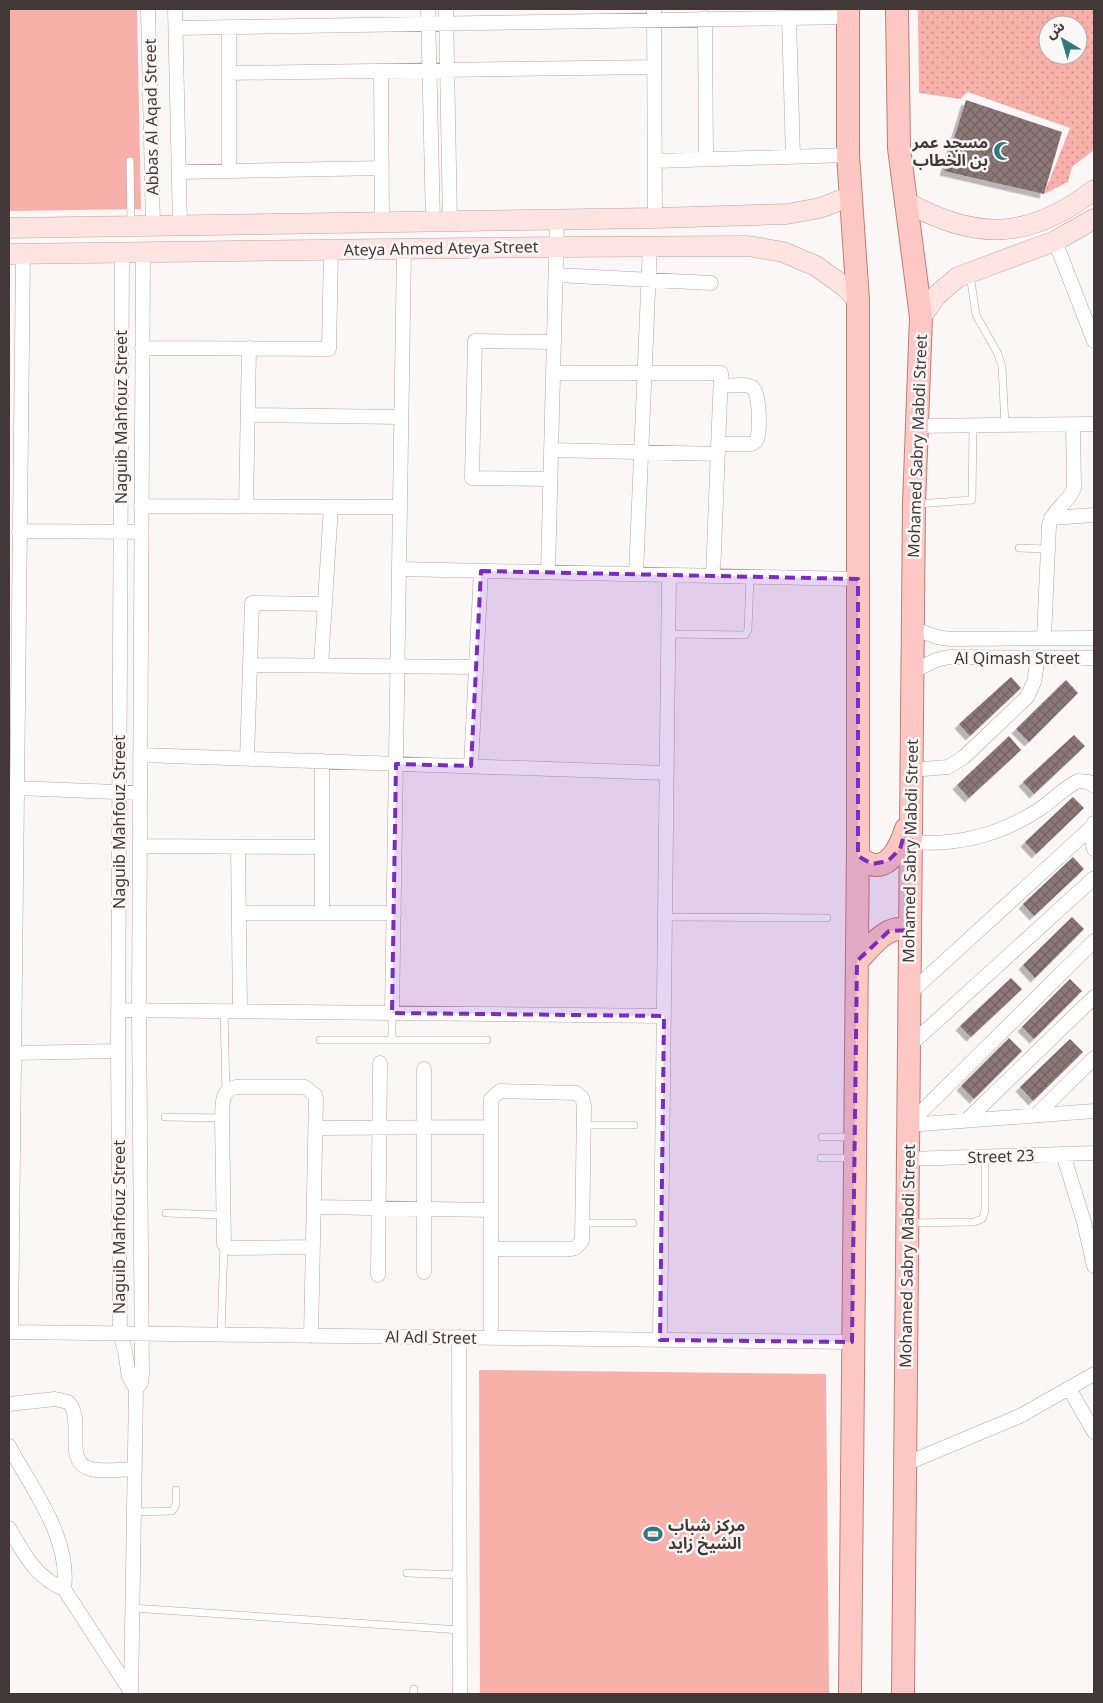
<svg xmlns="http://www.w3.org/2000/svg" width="1103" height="1703" viewBox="0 0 1103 1703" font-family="Georgia,'Noto Sans Arabic',serif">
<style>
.park{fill:url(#park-dots);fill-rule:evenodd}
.pitch{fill:#f7b1aa}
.building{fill:url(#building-cross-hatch);filter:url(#shadow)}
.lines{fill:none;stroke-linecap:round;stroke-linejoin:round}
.lane-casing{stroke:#b7a2a0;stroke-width:8}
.street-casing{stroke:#b7a2a0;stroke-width:15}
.secondary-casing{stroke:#b7a2a0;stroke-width:21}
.primary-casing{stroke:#ba7e78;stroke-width:24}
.lane{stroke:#fff;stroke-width:7}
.street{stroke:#fff;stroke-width:14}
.secondary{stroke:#fee4e1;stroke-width:20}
.primary{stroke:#fdc8c3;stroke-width:22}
.marked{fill:#7b2cbf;fill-opacity:0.2;stroke:#7b2cbf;stroke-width:4;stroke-dasharray:10 6;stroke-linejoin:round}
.labels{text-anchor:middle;stroke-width:5;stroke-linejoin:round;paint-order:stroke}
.street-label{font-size:16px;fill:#413837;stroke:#fcf7f7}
.poi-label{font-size:16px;font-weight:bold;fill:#413837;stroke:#fcf7f7;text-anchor:end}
</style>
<defs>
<pattern id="park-dots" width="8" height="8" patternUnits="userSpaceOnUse" patternTransform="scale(1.25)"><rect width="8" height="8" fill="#f7b1aa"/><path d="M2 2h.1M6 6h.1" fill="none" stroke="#ca918b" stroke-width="1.8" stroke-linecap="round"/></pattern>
<pattern id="building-cross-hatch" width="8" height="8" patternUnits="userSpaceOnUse" patternTransform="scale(1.25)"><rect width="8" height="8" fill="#8c7876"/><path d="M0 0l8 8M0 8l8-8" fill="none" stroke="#746362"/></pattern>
<filter id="shadow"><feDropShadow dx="-4.5" dy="4.5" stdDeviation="0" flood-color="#0004"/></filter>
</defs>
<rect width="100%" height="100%" fill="#fcf7f7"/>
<path class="park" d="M918,9H1094V150L1072,167L1068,182L1044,194L1070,128L968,92L960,99L919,93ZM1048,25H1078V55H1048Z"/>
<path class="pitch" d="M9,9H137L141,209L9,211Z
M479,1370L826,1374L829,1694H480Z"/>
<path class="building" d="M966,100L1062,132L1044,194L944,171Z
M1011,677L1021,688L970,736L959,724Z
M1066,680L1078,693L1029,742L1016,729Z
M1074,735L1085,746L1034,794L1023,782Z
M1009,736L1021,750L969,798L957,785Z
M1073,797L1084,808L1036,854L1025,842Z
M1073,857L1084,869L1034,916L1023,904Z
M1072,917L1084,929L1035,978L1023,965Z
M1011,978L1022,989L971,1037L960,1026Z
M1070,979L1082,991L1034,1039L1022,1027Z
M1009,1038L1022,1051L974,1099L961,1086Z
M1070,1039L1083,1052L1033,1101L1020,1087Z"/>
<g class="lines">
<g class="lane-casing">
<path id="lane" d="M130,161L131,225
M970,274L976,315L997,352L1002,366L1005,425
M917,504L972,500L973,426
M1019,548L1048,549
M668,634L745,635L748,630L750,577
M665,917L827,918
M224,1011L226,1092
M320,1040H487
M392,1040V1013
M165,1117L222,1118
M584,1125H634
M822,1137H852
M821,1158H851
M166,1213L222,1215
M584,1223H633
M909,1223L974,1222L982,1219L985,1211V1156
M221,1335L224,1244
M134,1512L172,1511L176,1505V1490
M407,1573L460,1575
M132,1608L461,1630
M413,1694L414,1689"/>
</g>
<g class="street-casing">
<path id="street" d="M148,9L153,226
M175,9L180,225
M428,9L433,222
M446,9L450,221
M654,9L655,218
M705,18L706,159
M789,18L793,156
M176,28L848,17
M381,72L382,222
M229,73L654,67
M655,161L848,155
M229,171V27
M180,172L382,168
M1055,241L1094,341
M122,252L118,1051L120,1334L125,1351L129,1377L136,1389L131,1694
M556,275L711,283
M142,348L329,349L331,250
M553,373H721L713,576
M248,415L401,417
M915,426L1094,424
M718,444H751C754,443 755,443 757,439C760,432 760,390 752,387C744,383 730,386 721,386
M551,450L718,454
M550,479L472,478L475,341L554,342
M141,506L400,507
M246,506L249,348
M1051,518L1094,515
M19,531L141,532
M399,569L858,579
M548,572L557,220
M636,574L650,245
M912,628L937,637L949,639L1094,638
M1044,637L1049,526C1052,509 1069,503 1074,488L1073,425
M250,665L476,667
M321,665L331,507
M912,672L936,660L949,657L1094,658
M140,755L666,773
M247,759L252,603L325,604
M322,761V913
M471,766L481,571
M911,770L948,767L964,757L1027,697L1034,682L1038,657
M17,788L140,793
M1094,823L1091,835L1094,849
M911,842C958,846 1000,835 1040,809C1053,800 1064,788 1078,781L1089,782L1094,786
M140,846L322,847
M238,847L240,1011
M239,913H394
M909,994L1093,826
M118,1010L664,1016
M392,1013L404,249
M908,1047L1094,878
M14,1053L118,1051
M1036,1115L1094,1058
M967,1120L1094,997
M908,1125L1094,941
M908,1125L1094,1111
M315,1128L491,1127
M1063,1154L1084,1222L1094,1266
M907,1159L1094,1153
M314,1207L491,1210
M424,1272V1069
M378,1275L380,1063
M9,1332L852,1342
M11,1332L23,254
M311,1336L316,1099L315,1095L305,1087H236C220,1090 223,1105 222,1118L224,1244L230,1248L313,1247
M459,1337L460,1694
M491,1338V1099L500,1091L576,1093L582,1098L584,1106L582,1241L575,1248L571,1249H491
M660,1340L669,575
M136,1389L141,1383L142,1374L139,1010L143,252
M1070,1390L1094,1432
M9,1404L55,1399L68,1402C85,1418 64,1460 88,1468C101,1473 121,1469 135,1469
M9,1446C32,1489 71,1538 64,1589
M905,1464L1020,1416L1094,1374
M9,1528C24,1554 35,1577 64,1589L131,1692"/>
</g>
<g class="secondary-casing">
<path id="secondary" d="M906,202C977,241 1029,240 1094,190
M9,228L655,218L787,214L820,208L851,196
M9,254L556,247L748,246L783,252L816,266L845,287L858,300
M921,317L937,295L958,277L1055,241L1094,219"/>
</g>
<g class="primary-casing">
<path id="primary" d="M848,9V155L858,300V842L850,1694
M897,9L899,148L921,317L914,504L903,1694
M858,856C884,880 899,851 906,829
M857,961C871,947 887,923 909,930"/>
</g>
<use href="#lane" class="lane"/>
<use href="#street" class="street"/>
<use href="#secondary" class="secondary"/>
<use href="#primary" class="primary"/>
</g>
<path class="marked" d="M481,571L858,579V856L872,864L888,861L900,849L911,812V842L909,930L889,931L857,961L852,1342L660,1340L664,1016L392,1013L396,764L471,766Z"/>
<defs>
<g id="mosque-bare" transform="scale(1.5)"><path d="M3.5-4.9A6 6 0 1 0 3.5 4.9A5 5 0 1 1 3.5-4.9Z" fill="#317981" stroke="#fcf7f7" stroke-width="2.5" paint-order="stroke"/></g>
<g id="stadium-bare" transform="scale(1.5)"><path d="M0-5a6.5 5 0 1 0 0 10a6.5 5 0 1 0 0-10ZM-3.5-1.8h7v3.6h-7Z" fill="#317981" stroke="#fcf7f7" stroke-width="2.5" paint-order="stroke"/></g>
</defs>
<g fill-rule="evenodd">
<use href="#mosque-bare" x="1003" y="151"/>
<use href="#stadium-bare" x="653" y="1534"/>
</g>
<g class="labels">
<g class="street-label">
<text transform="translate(151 117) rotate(-91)" y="6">Abbas Al Aqad Street</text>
<text transform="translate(441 248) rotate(-1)" y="6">Ateya Ahmed Ateya Street</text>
<text transform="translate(121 417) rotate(-90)" y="6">Naguib Mahfouz Street</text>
<text transform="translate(917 446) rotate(-88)" y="6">Mohamed Sabry Mabdi Street</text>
<text x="1017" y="664">Al Qimash Street</text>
<text transform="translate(119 822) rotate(-90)" y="6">Naguib Mahfouz Street</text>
<text transform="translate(910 851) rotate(-89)" y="6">Mohamed Sabry Mabdi Street</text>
<text transform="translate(1001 1156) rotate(-2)" y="6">Street 23</text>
<text transform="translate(119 1227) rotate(-90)" y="6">Naguib Mahfouz Street</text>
<text transform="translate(907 1256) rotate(-89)" y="6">Mohamed Sabry Mabdi Street</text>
<text transform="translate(431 1337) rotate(1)" y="6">Al Adl Street</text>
</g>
<g class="poi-label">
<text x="988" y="148">مسجد عمر<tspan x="988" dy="18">بن الخطاب</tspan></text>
<text x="668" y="1531" text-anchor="start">مركز شباب<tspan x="668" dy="18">الشيخ زايد</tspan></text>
</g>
</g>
<rect width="1103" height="1703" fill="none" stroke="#413837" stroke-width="20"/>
<g transform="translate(1063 40) rotate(322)"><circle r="24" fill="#fcf7f7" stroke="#b1abaa"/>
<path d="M0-4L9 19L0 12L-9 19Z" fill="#317981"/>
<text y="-8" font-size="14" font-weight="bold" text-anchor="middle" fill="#413837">ش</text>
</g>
</svg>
